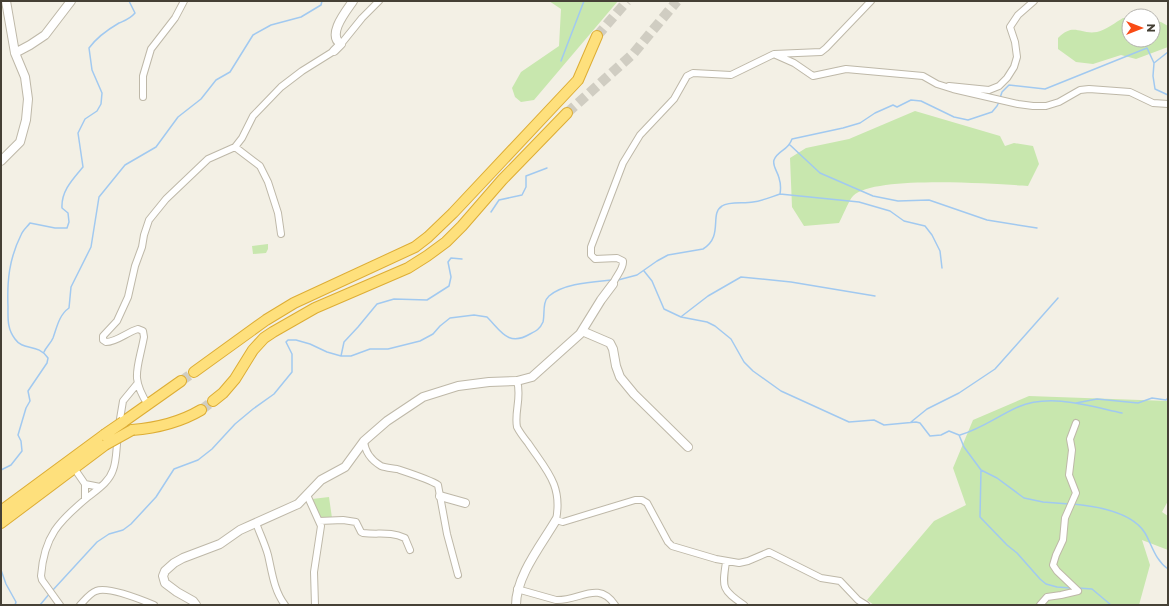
<svg xmlns="http://www.w3.org/2000/svg" width="1169" height="606" viewBox="0 0 1169 606" font-family="Montserrat,sans-serif">
<style>
.green{fill:#c8e7ae}
.lines{fill:none;stroke-linecap:round;stroke-linejoin:round}
.stream{stroke:#a1c9f0;stroke-width:1.5}
.trunk-tunnel{stroke:#d0cdc2;stroke-width:10;stroke-dasharray:10 5;stroke-linecap:butt}
.minor-casing{stroke:#beb8a8;stroke-width:8}
.tertiary-casing{stroke:#beb8a8;stroke-width:10}
.trunk-casing{stroke:#ddad35;stroke-width:12}
.minor{stroke:#fff;stroke-width:6}
.tertiary{stroke:#fff;stroke-width:8}
.trunk{stroke:#fee07c;stroke-width:10}
.trunk-bridge-casing{stroke:#ddad35;stroke-width:12;stroke-linecap:butt}
.trunk-bridge{stroke:#fee07c;stroke-width:10}
</style>
<rect width="100%" height="100%" fill="#f3f0e5"/>
<path class="green" d="M549,1H618L534,100L521,102L515,97L512,88L521,72L559,46L561,9Z
M1123,18H1129V40H1153V21L1161,22L1168,26V47L1136,59L1121,55L1093,64L1076,62L1058,49V38C1074,22 1080,35 1097,32C1106,30 1116,22 1123,18Z
M915,111L1000,136L1005,146L1014,143L1033,146L1039,164L1028,186C996,184 874,175 853,196C849,200 842,218 839,223L804,226L792,207L790,158L806,148L849,139Z
M268,244V249L266,253L253,254L252,246Z
M1029,396L1168,401V501L1162,512L1168,516V550L1142,540L1150,565L1139,605H874L867,600L934,521L966,505L953,468L973,420Z
M329,497L332,518L320,519L312,499Z"/>
<g class="lines">
<path class="stream" d="M561,61L584,1
M1154,63L1153,76L1155,89L1168,95
M1000,98L1002,92L1009,85L1045,89L1147,48L1154,63L1168,52
M790,145L820,173L873,196L898,201L929,200L987,220L1037,228
M780,194L859,202L890,211L904,221L925,226L932,235L940,251L942,268
M491,212L499,200L522,195L526,187V176L547,168
M644,271L652,281L664,309L681,317L707,322L715,326L731,339L744,362L753,371L781,391L849,422L874,420L884,425L916,422L920,423L930,436L941,435L949,431L959,435L964,447L981,470L980,517L1007,545L1017,553L1040,579L1046,584L1057,587L1071,588
M618,280L637,275L657,261L668,255L703,249C724,236 709,214 722,206C729,201 745,204 753,202C762,201 771,197 780,194C781,188 781,184 779,178C778,172 772,166 774,160C778,150 788,151 792,139L843,128L860,123L875,113L893,105L897,107L911,100L921,101L954,117L968,120L992,112L997,106L999,102
M682,316L708,296L741,277L791,282L875,296
M44,352C46,347 51,343 53,338C57,327 59,315 69,308L71,287L91,247L99,197L125,165L156,147L178,117L201,99L216,80L230,72L253,35L271,25L301,17L321,5L322,1
M341,356L344,342L358,327L377,304L394,299L427,300L449,286L451,277L448,262L451,258L462,259
M1076,403L1097,399L1138,403L1152,398L1166,400L1168,398
M911,422L927,409L959,393L995,369L1058,298
M960,435C981,429 998,416 1018,407C1050,393 1089,406 1122,413
M1,470L11,465L22,451L21,441L18,435L26,408L30,401L28,391L47,363L48,358C38,343 23,351 15,339C7,329 8,318 8,307C7,281 9,259 21,235C23,230 27,227 30,223L55,228H67L69,222L68,213L62,208C61,191 73,179 83,167L78,133L85,119L97,111L101,104L102,93L92,70L89,48C97,37 107,30 119,23C126,20 130,19 135,13L129,1
M981,470L997,478L1024,498L1043,502L1069,504
M1073,504C1095,506 1132,512 1145,533C1152,545 1155,560 1168,569
M1,570L6,584L16,602L15,605
M1078,588L1092,589L1111,605
M52,591L97,542L109,534L123,530L131,524L156,497L174,469L198,460L212,449L235,424L253,409L274,394L292,372V354L286,342L288,340H296L310,344L327,352L341,356H351L370,349H388L420,341L433,334L440,326L450,318L474,315L487,317C501,331 508,347 530,334C536,331 540,329 543,322C545,314 542,302 549,296C564,283 593,282 612,280
M40,605L50,593"/>
<path class="trunk-tunnel" d="M597,36L627,1
M567,113L633,54L677,1
M181,381L194,372
M201,410L213,401"/>
<g class="minor-casing">
<path id="minor" d="M341,44L362,18L379,1
M776,55L794,63L813,76L846,69L923,76L937,84L953,89L1018,104L1033,106H1046L1059,102L1080,90L1089,89L1130,92L1153,103L1168,104
M949,86L989,90L999,86L1007,78L1014,67L1017,57L1015,42L1010,27L1018,15L1034,1
M143,97V76L151,49L175,18L184,1
M235,147L260,166L268,182L278,213L281,234
M613,284C615,277 624,269 623,261L617,258L595,259L591,255V247L623,163L640,135L674,99L687,76L693,73L731,75L774,54L821,52L826,48L871,1
M517,381C522,397 514,412 517,427C520,433 524,438 528,443C546,470 563,485 556,520L563,522L635,500H642L647,503L668,542L672,546L716,559L739,563L748,561L769,552L821,578L840,581L858,600L866,605
M148,405C131,378 137,371 143,342L144,337L143,331L138,329C127,332 117,342 106,342L103,340V336L117,321L128,297L135,266L142,247L144,235L149,220L166,199L208,159L235,147L242,138L253,116L281,87L302,71L334,51
M1076,423L1070,439L1072,450L1069,475L1076,493L1065,518L1063,540L1056,555L1053,565L1057,571L1078,591
M119,425L123,401L137,384
M364,441C365,452 371,460 381,466C386,468 392,468 397,469C406,472 431,480 438,485L447,534L458,575
M74,468L85,484L100,487
M85,484V499
M307,495L321,526L314,572L315,605
M319,521L343,520L356,522L361,532L363,533C379,535 389,531 405,538L410,550
M256,523C260,534 265,544 268,555C272,572 274,591 285,605
M726,562C722,588 722,590 744,605
M517,589L556,600C580,601 598,580 615,605
M60,605L42,580L41,576C44,536 59,521 88,497C98,489 109,482 113,470C117,460 116,447 118,436
M80,605C84,601 90,593 96,591C108,586 142,600 154,605
M1040,605L1047,597L1061,595L1078,591"/>
</g>
<g class="tertiary-casing">
<path id="tertiary" d="M334,51L341,44C326,35 347,10 353,1
M15,53L30,45L45,35L71,1
M1,161L20,142L26,120L28,99L25,77L15,53L6,1
M582,331L610,343L613,349L616,366L620,377L634,394L688,447
M440,496L465,503
M196,605L193,601L177,592L165,583L163,576L165,571L174,563L183,558L220,544L240,530L298,504L321,480L345,467L364,441L387,421L423,397L458,386L489,382L517,381L532,377L580,334L601,300L613,284
M516,605C516,576 542,544 556,520"/>
</g>
<g class="trunk-casing">
<path id="trunk" d="M194,372L266,320L294,303L415,247L428,237L453,213L578,80L597,36
M213,401L223,393L235,379L253,350L264,338L273,332L315,308L408,268L427,256L446,242L462,226L502,180L567,113
M123,422L181,381
M132,430C157,428 179,423 201,410
M1,511L104,435
M1,523L105,445"/>
</g>
<use href="#minor" class="minor"/>
<use href="#tertiary" class="tertiary"/>
<use href="#trunk" class="trunk"/>
<g class="trunk-bridge-casing">
<path id="trunk-bridge" d="M104,435L123,422
M105,445L132,430"/>
</g>
<use href="#trunk-bridge" class="trunk-bridge"/>
</g>
<rect width="1169" height="606" fill="none" stroke="#454035" stroke-width="4"/>
<g transform="translate(1141 28) rotate(90)"><circle r="19" fill="#ffffff" stroke="#b5b3ae"/>
<path d="M0-3L7 15L0 10L-7 15Z" fill="#f94b15"/>
<text y="-6" font-size="11" font-weight="bold" text-anchor="middle" fill="#454035">N</text>
</g>
</svg>
